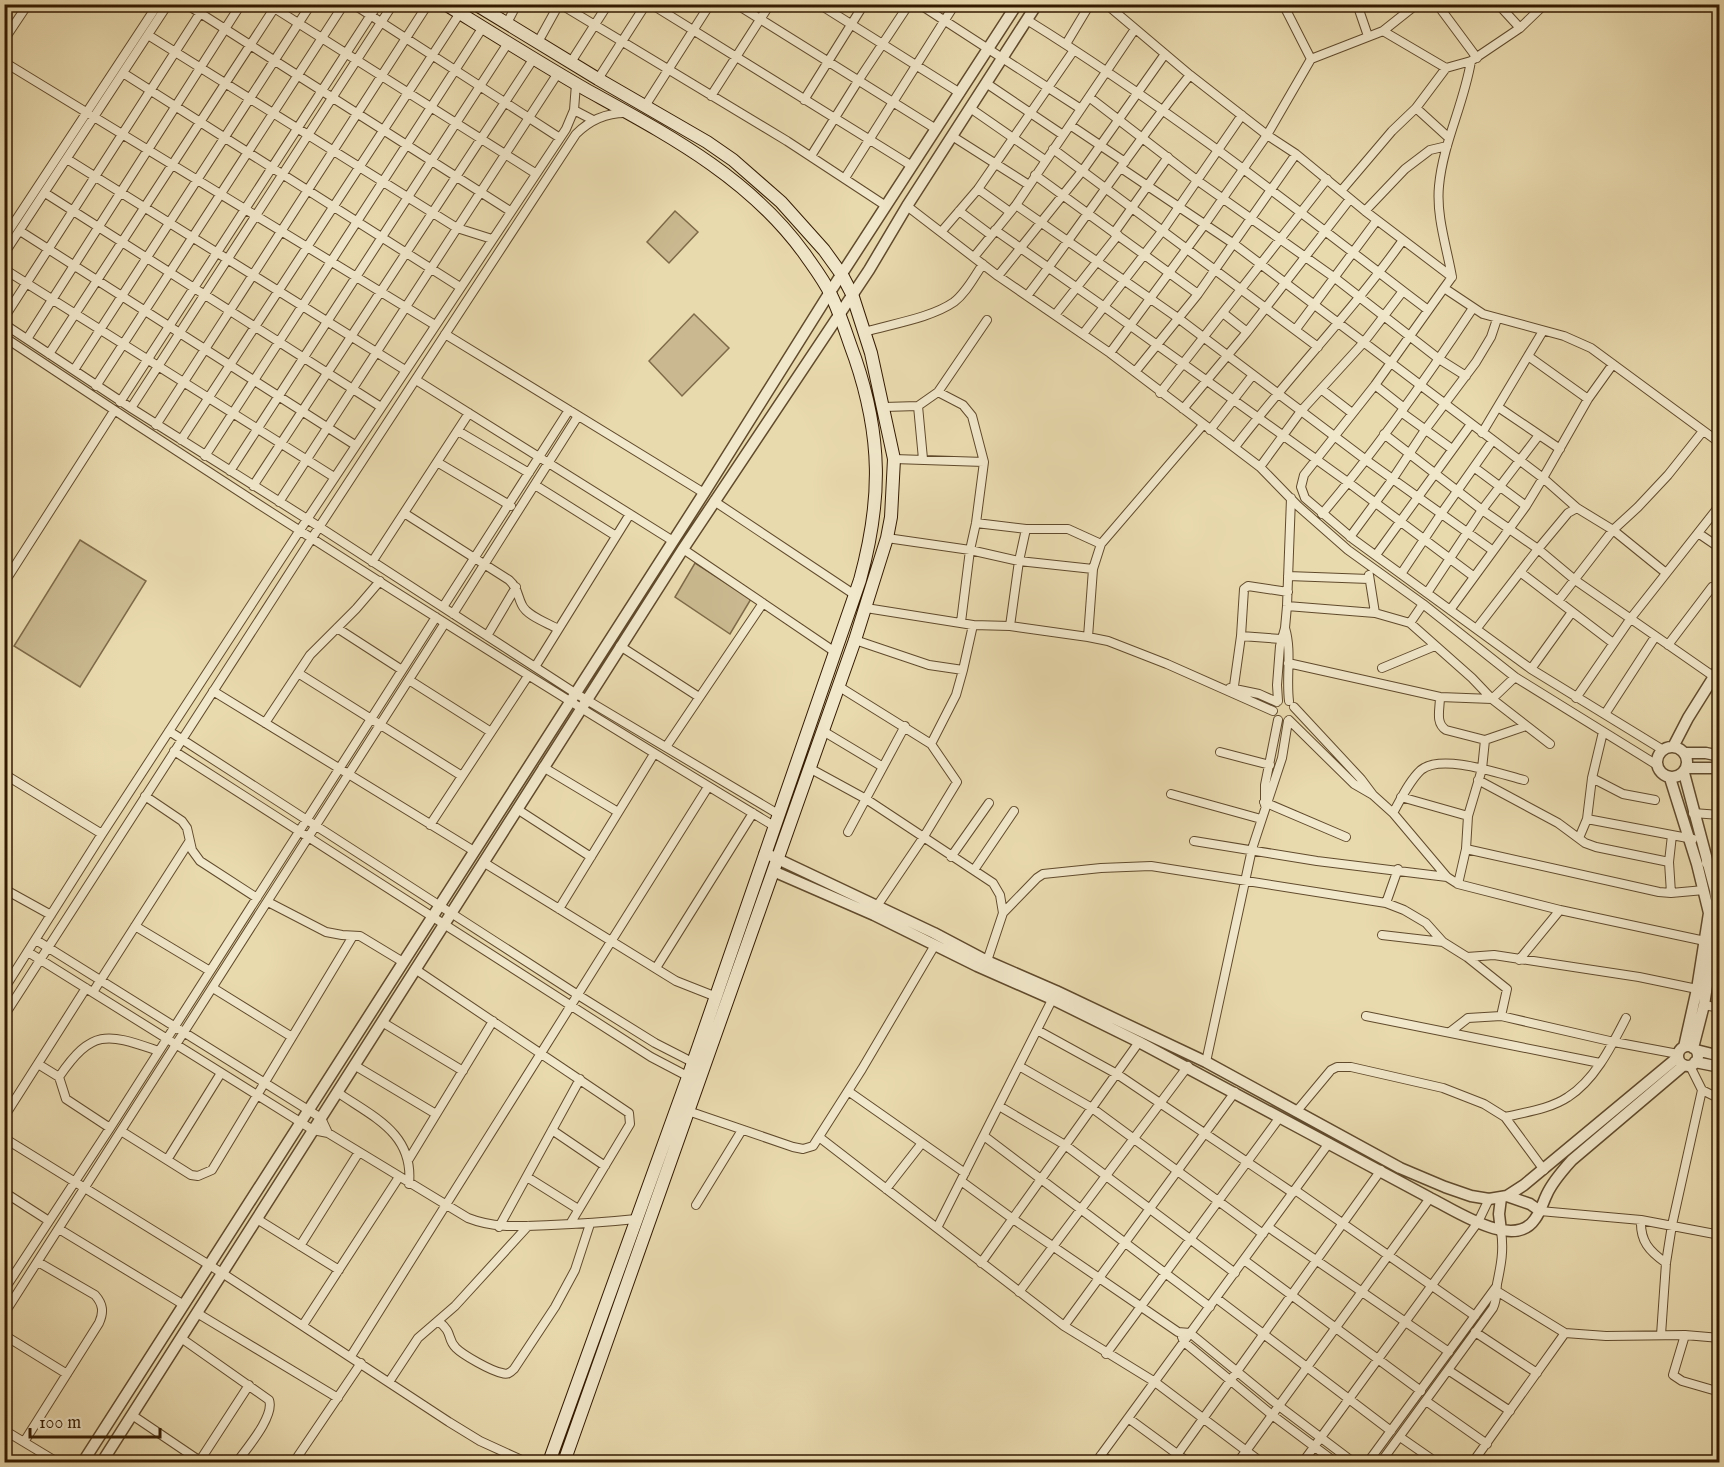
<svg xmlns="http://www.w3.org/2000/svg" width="1724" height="1467" viewBox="0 0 1724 1467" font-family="'IM FELL English',serif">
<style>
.green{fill:#cab990;stroke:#7e6a48;stroke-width:1.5}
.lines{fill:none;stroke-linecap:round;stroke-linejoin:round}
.minor-casing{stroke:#604a2c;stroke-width:10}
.tertiary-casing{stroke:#604a2c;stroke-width:13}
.secondary-casing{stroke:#331a00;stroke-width:14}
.minor{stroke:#f1e7ca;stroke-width:8}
.tertiary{stroke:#f1e7ca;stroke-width:10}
.secondary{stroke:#f1e7ca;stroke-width:12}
</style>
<rect width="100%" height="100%" fill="#e9daae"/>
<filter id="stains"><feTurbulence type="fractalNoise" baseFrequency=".00333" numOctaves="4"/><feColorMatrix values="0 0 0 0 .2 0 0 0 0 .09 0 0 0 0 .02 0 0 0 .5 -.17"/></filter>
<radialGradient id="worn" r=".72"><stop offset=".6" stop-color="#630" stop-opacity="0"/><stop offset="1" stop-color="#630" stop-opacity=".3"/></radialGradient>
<path class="green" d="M675,211L698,232L669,263L647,242Z
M694,314L729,348L682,396L649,361Z
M80,540L146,581L80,687L14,646Z
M695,563L751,599L730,634L675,597Z"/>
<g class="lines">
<g class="minor-casing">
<path id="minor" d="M186,4L510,211
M268,4L535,173
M353,4L560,138
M560,4L787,141L886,206
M651,4L912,166
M736,4L936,129
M819,4L960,93
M919,4L1081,109
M1106,4L1190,75L1267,135L1296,154L1365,211L1452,277L1444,288L1483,314L1564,336L1591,348L1720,443
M1357,4L1368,36
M1437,4L1477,58
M1498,4L1520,28
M1027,20C1158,101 1281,197 1403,291L1364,342L1301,411L1260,467
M507,23L517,4
M1383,31L1446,68
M148,35L457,228L492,239
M4,40L28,4
M538,42L559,4
M1066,44L1090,4
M1311,59L1383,31L1417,4
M4,62L435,325
M571,62L608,4
M123,73L460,287
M598,79L646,4
M986,83L1063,135
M711,96L770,4
M1089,97L1198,181L1335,278L1439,359L1466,376
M804,100L864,4
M645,106L710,4
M970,108L1045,160
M1416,108L1449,138
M574,110L593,120
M1070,125L1125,162
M952,136L1029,185
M1053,149L1318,347
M811,156L858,81L909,4
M67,159L405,370
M1121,168L1234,244L1543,478L1588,399L1613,364
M1035,175L1198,294
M845,178L955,4
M978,189L1010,212
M1341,191L1392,131L1416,108L1446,68L1471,61L1520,28L1545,4
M45,193L381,407
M1016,205L1178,318L1366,460L1492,550
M907,206L998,276L1110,353L1260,467L1298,506L1348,550L1423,604L1515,677L1657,765
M959,211L991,235
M1365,211L1405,169L1430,150L1447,146
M995,230L1103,306L1349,483L1473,576
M20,231L355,445
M942,231L978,189L1074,50
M1114,233L1168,157
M4,238L158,4
M4,254L168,4
M974,257L1016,205L1135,29
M4,269L334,477
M998,276L1083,170L1165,54
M1452,277C1447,248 1436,216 1439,186C1443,143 1464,104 1471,61
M1444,288L1375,385L1304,475L1301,487L1305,498L1353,539L1531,669L1663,750
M1403,291L1428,310
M1027,296C1083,223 1133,146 1190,75
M1223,313L1247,332
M1055,315L1118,235
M4,318L206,4
M4,324L131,408L307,519L575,693L778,814
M1296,329L1377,220
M864,332C891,324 931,318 954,302C966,293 974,277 983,264
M445,334L704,493
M1083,334L1163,230L1242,115
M4,337C257,506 514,669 774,826
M27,339L241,4
M1110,353L1205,224L1267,135L1311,59L1283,4
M49,354L277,4
M1528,356L1543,331
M74,370L311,4
M1135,372L1198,294L1296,154
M416,380L673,541
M1375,385L1404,408
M96,386L344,4
M1321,389L1352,413
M938,392L963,405L972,416L984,462L976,523L970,550L961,622
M1160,393L1327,179
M120,402L378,4
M918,406L923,459
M884,407L918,406L938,392L987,320
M1498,407L1560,449
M131,408L393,4
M1183,409L1247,332L1350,199
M1401,412L1452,449
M156,425L428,4
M1210,430L1252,376
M458,431L529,473
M1482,433L1528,356L1588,399
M1384,434L1482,510L1538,549L1575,580L1713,676
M181,440L460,13
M1235,447C1289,376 1351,313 1403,240
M205,456L483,27
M894,459L984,462
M437,462L511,506
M230,471L508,43
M535,485L616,536
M253,486L534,58
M714,501L855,595
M279,502L558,73
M1526,506L1543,478L1577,508
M404,513L509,580C518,588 517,595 522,605C527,616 548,623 558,629
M1322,514C1377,449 1426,379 1473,308
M976,523L1026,529H1068L1101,544
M1698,533L1720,548
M1350,537L1392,480L1425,430L1476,362L1491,337L1497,319
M887,538L970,550L1019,561L1093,569
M683,549L835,652
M1376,555L1471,424
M372,562L469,413
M1520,572L1613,643
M1401,574L1441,514L1493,440
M1369,575L1375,613
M1288,576L1369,579
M4,583L114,411
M1427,593L1482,510L1539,435
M1558,601L1613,530L1638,507L1668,475L1703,431
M1287,606L1375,613L1410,623L1472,678L1492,699L1550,744
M443,607L569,410
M866,608L973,625L1010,626L1088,637L1108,641L1167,664L1273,711
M1450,610L1526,506L1475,468
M453,614L578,416
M1410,623L1423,604
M1010,626L1019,561L1026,529
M337,628L402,670
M1285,628C1292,651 1286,677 1289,701
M1477,628L1538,549L1568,513L1577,508L1613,530L1666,573
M487,636L516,587
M1241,636L1281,639
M1088,637L1093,569L1101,544L1203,425
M855,640L929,665L963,670
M1668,645L1712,587
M620,646L699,697
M1288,663L1440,697L1492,699L1515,677
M535,667L630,514
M1382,668L1435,646
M1531,669L1572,612
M298,673L462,776
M409,680L491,732
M838,686L931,744L957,782L923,838L877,906
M1230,688L1259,694L1277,702
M213,691L474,851
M1233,693L1241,636L1244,589L1248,586L1288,592
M1440,697C1440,709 1435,723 1446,730L1485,740L1526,726
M1576,698L1631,618L1720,505
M1278,701L1277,685L1280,646L1285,628L1287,606L1291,498
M1294,707L1361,779L1373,795
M1605,714L1655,637
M1289,720L1354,784L1373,795L1393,813L1447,877L1458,884L1560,910L1705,941
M265,723L310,655L356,609L380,581
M169,731L578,995L655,1043L698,1065
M823,731L883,767
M931,744L956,695L963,670L973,625
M666,747L763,603
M174,751L651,1057L691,1078
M1220,752L1270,765
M543,767L618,812
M811,769L866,799L993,883L1000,895L1003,913
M4,774L102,834
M1592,778L1623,794L1655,800
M1478,780L1558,823L1585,843L1596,847L1669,862L1671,893
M1171,794L1261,819
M145,796L182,821L187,828L192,850L200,861L257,898
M1401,797L1468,816
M1264,802L1346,837
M1265,805V785L1278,720
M517,809L591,857
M1393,813C1401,799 1409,781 1421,770C1442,753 1500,774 1524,780
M1693,813L1720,815
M1587,819L1693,839
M430,825L528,676
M848,832L905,726
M1579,838L1587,819L1592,778L1603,732
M1194,841L1317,861L1447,877
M1466,849L1659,892L1671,893L1704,890
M951,857L989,803
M483,862L676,981L714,996
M1669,862L1672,835
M1706,863L1720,864
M974,870L1014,811
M1458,884L1466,849L1468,816L1482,769L1485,740
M4,889L51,915
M268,902L326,932L342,935L360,936L403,962
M1386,903L1398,869
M559,909L654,754
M135,926L210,971
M1382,935L1443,942
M36,940L321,1118L328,1133
M28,952L313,1130L328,1133L468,1218C496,1229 522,1226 551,1225C580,1224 607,1222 636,1219
M1467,957L1494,955L1639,977L1697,989
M1519,960L1560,910
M987,961L1003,913L1037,878L1043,874L1101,868L1151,866L1386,903L1404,910L1426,923L1443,942L1467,957L1507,989L1501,1016
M656,968L753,813
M415,969L629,1113L630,1124L570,1224
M213,988L292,1037
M4,989L102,834L300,530L566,129L574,110L576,84
M93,992L189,842
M1704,1005L1720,1008
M4,1016L312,538L576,134C590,120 605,113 625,113
M1366,1016L1600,1063
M382,1022L463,1071
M1037,1030L1117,1074L1293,1193
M1450,1032L1468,1018L1501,1016L1614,1042L1678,1054
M1206,1062L1252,849L1282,758L1288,721
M38,1064L59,1077L66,1099L110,1128
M354,1065L436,1114
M1019,1066L1092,1108L1263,1234
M1690,1066L1702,1090L1720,1099
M59,1077C93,1027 108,1034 159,1051
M848,1091L965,1173
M337,1092C373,1117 414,1133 409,1184
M999,1106L1065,1145L1235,1273
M688,1111L793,1147L803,1149L813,1146L862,1069L935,945
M1296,1112L1331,1070L1337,1067H1351L1443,1088L1484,1104L1505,1117L1544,1170
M4,1117L86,988
M1505,1117C1526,1112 1550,1109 1568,1097C1595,1080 1612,1045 1626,1018
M552,1130L605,1166
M121,1131L191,1175L198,1176L212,1170L353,936
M984,1136L1210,1307
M819,1137L1064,1326L1155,1382L1261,1462
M4,1138L222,1273L449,1422L480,1441L526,1462
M409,1159L493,1021
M167,1160L221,1073
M527,1177L578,1209
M961,1181L1013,1219L1178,1332L1190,1333L1279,1406L1353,1462
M886,1189L922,1143
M1295,1190L1475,1316
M4,1192L49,1221
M696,1205L742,1130
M1540,1211L1641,1220L1720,1235
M257,1219L339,1270
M1641,1220C1640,1241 1649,1251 1666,1263
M499,1227L580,1079
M1268,1227L1449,1352
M937,1228L1055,994
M59,1229L184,1305
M300,1246L359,1152
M1244,1260L1421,1391
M981,1263L1139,1042
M4,1272L14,1275
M4,1290L110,1128L436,617
M1495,1290L1565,1333L1606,1336L1685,1335L1720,1338
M1019,1292L1188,1066
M1216,1298L1391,1431
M197,1313L338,1398
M4,1314L445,623
M438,1321C454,1333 446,1338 456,1348C463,1355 491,1371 502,1373C507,1375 510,1373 514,1369L555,1307L575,1270L590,1224
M303,1325L399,1177
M1064,1326L1235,1092
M1475,1332L1537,1373
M4,1335L67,1374
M1661,1335L1666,1263L1672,1225L1702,1090
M1685,1335L1673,1375L1682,1381L1720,1392
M1182,1337L1184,1342L1272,1415L1335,1462
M181,1338L269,1400C275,1416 247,1448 237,1462
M1106,1354L1280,1117
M351,1356L708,787
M1448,1370L1510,1411
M389,1382L418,1338L455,1306L528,1226
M1426,1401L1487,1444
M132,1415L200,1461
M1128,1418L1188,1462
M4,1430L57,1462
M1400,1437L1436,1462
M24,1442L99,1323C104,1312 103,1304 95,1295L38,1262
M1101,1455L1112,1462
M199,1462L249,1385
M294,1462L361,1363
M1096,1462L1329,1143
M1172,1462L1381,1170
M1238,1462L1430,1198
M1303,1462L1478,1222L1489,1199
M1368,1462L1496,1287
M1381,1462L1493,1308C1497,1300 1496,1293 1497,1284C1501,1265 1504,1250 1501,1231
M1473,1462L1565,1333"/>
</g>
<g class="tertiary-casing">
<path id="tertiary" d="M1657 762a15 15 0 1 1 30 0a15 15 0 1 1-30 0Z
M1673,747L1688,718L1720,667
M1685,753H1706L1720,756
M1687,768H1720
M1684,773L1715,890L1718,915L1704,1005L1693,1048
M1670,778L1697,864L1709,913L1697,989L1684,1047
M765,853L934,933L987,961L1056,991L1206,1062L1400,1168L1445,1187L1471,1196L1489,1199L1507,1196L1524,1185L1678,1057
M773,871L874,915L977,966L1052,999L1139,1042L1430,1198C1455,1210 1514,1251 1535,1219C1541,1211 1543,1202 1547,1194C1553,1181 1563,1170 1572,1160L1684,1065
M1678 1056a10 10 0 1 1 20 0a10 10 0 1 1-20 0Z
M1696,1050L1720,1056
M1695,1062L1720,1067
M1507,1196L1530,1204L1540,1211
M1501,1198L1499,1214L1501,1231
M83,1462L704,493L830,292L1017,4
M102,1462L683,549L869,270L907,206L1037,4"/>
</g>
<g class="secondary-casing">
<path id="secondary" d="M445,4C492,33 538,62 585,89C666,134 748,176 804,253C813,266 824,280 831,295C841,315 847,337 855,358C882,437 882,500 860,580L688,1077L549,1462
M475,4L598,79L707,142L733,160L781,202L824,250L842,275L852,294L871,353L894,459L891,517L887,538L855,640L564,1462"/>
</g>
<use href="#minor" class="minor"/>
<use href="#tertiary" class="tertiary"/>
<use href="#secondary" class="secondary"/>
</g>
<rect width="1724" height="1467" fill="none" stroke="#e9daae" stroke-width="24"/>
<rect x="6" y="6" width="1712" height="1455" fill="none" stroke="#331a00" stroke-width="3"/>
<rect x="12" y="12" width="1700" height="1443" fill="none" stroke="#331a00" stroke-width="1.5"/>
<path d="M30 1428v9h130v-9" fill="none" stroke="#331a00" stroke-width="3"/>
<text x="39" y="1428" font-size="18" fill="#331a00" stroke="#f1e7ca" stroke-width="4.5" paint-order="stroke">100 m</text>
<rect width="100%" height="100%" filter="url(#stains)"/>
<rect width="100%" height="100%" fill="url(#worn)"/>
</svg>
